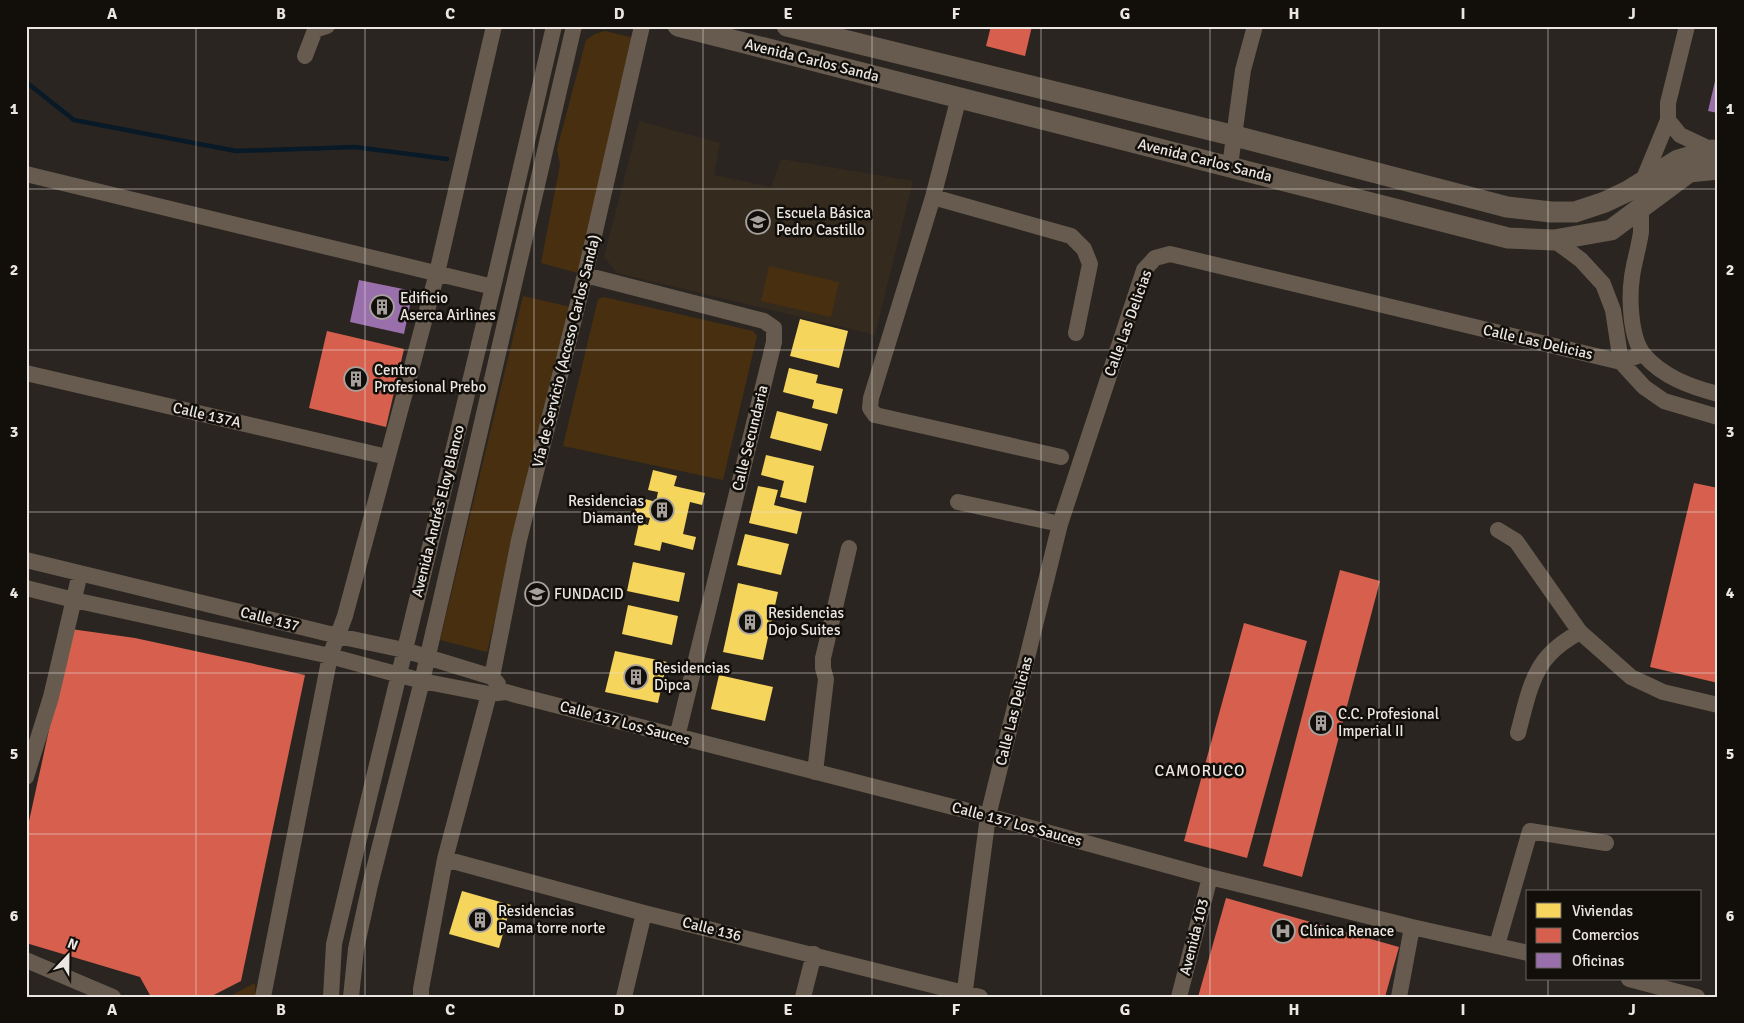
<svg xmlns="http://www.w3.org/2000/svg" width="1744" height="1023" viewBox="0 0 1744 1023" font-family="Signika,sans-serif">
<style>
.built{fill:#352a1e}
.green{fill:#482f10}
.homes{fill:#f6d55c}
.shops{fill:#d6604d}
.offices{fill:#9970ab}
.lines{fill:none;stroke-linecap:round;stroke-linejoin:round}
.stream{stroke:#081927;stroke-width:4.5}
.minor{stroke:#665b4e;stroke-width:16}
.tertiary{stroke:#665b4e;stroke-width:21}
.grid{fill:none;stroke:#ebe6e1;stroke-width:1;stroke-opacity:0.55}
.labels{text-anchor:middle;stroke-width:5;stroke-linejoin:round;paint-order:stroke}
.street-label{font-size:15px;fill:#ebe6e1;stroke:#120f0b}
.poi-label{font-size:15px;fill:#ebe6e1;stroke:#120f0b;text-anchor:start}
.neighbourhood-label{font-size:16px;letter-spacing:1px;fill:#ebe6e1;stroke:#120f0b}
.neatline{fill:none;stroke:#ebe6e1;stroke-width:2}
.grid-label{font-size:16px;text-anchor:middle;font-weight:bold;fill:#ebe6e1}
</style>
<rect width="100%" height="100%" fill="#2a2520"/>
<path class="built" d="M639,121L720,143L714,175L771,187L781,159L913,181L875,335L617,273L604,257Z"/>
<path class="green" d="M605,31L634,38L578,273L541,263L560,165L557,149L586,40L595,34Z
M769,266L839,282L831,317L761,301Z
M523,296L571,307L487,652L440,640Z
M604,297L753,331L757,336L723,480L563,446L598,299Z
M255,983V997H228Z"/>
<path class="homes" d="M800,319L848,331L839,368L790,356Z
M789,368L818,375L816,383L843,389L837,414L812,408L814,400L783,392Z
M777,411L828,424L821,451L770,438Z
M766,455L814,466L806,503L780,497L784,481L761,475Z
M653,470L677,476L674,486L705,493L702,505L690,502L683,534L696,537L693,550L662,542L660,551L634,545L639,523L648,525L650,518L634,515L638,497L656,502L658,492L648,490Z
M758,486L778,490L774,505L802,512L797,534L749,523Z
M745,534L789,544L781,575L737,565Z
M633,562L685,573L679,602L627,591Z
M738,583L778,592L763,660L723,652Z
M628,605L678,616L672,645L622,634Z
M615,651L667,662L658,703L605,692Z
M719,675L773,687L765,721L711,709Z
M462,891L511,905L499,948L449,934Z"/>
<path class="shops" d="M991,26H1032L1025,56L986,46Z
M327,331L404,349L386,427L309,408Z
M1694,483L1718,488V683L1650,667Z
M1340,570L1380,581L1302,877L1263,866Z
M1244,623L1307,641L1247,858L1184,841Z
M71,629L135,638L305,675L241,981L210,997H151L140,977L26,943V835Z
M1226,898L1399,947L1385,997H1198Z"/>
<path class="offices" d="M1716,77H1718V113L1708,111Z
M359,280L413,291L404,334L350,322Z"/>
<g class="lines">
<path class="stream" d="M26,82L74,120L236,151L355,147L447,159"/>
<path class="minor" d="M1687,26L1668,103V120L1680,135L1712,150
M305,56L315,30L327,26
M959,97L933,197L871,398L870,408L875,415L1061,457
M1230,166L1243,70L1255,26
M26,174L493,287
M1642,183L1668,120
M933,197L1071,236L1084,249L1090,264L1076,333
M1641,209C1641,217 1641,224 1641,232C1639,247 1634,262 1632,277C1629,298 1630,338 1644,355C1663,377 1691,387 1718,394
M1554,240L1581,260L1603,284L1613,310L1621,362L1644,387L1664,401L1718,417
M585,275L764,321L774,328V342L677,737
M26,373L387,457
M958,502L1060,524
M1498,530L1516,541L1580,632L1631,677L1663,692L1718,705
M26,560L338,636L404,650L492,677L498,684
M26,588L74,600L330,656L422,681L489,694L506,692L520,696L988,816L1210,877L1412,927L1528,953
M492,677L519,540L585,275L642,26
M1518,733C1525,708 1530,675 1549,655C1558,645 1569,638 1580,632
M815,772L826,679L823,668V658L849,548
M26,777L51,697L80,573
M445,859L644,913L980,997
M1497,945L1530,831L1606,843
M26,960L113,997
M1629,979L1697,997
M263,997L330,656L345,616L437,273L494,26
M331,997L334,944L358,843L493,287L554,26
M351,997L356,949L370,885L422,681L574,26
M421,997V989L445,859L489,694
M624,997L644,913
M803,997L814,954
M964,997L988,816L1060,524L1144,270L1155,258L1170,254L1621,362L1643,354
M1179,997L1210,877
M1399,997L1412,927"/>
<path class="tertiary" d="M678,26L1508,238L1554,240L1611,230L1689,172L1718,169
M787,26L1235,136L1507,207L1551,212H1575L1605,202L1628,191L1678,160L1712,150L1718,151"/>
</g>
<path class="grid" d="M196,26V997M365,26V997M534,26V997M703,26V997M872,26V997M1041,26V997M1210,26V997M1379,26V997M1548,26V892M26,189H1718M26,350H1718M26,512H1718M26,673H1718M26,834H1718M1548,979V997"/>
<defs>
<g id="school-ring" transform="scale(1.25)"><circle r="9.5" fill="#120f0b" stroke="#a7a29d" stroke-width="1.5"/><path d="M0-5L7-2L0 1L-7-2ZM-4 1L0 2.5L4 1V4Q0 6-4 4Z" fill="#a7a29d"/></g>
<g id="building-ring" transform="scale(1.25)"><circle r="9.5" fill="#120f0b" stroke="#a7a29d" stroke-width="1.5"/><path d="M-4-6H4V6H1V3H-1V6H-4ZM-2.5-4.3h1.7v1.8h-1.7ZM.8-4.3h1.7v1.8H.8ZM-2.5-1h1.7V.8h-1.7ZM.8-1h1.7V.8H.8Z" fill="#a7a29d"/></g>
<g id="hospital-ring" transform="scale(1.25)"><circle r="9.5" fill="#120f0b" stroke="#a7a29d" stroke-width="1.5"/><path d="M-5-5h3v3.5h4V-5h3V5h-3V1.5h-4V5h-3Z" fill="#a7a29d"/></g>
</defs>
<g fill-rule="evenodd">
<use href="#school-ring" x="758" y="222"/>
<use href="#building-ring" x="382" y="307"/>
<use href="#building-ring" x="356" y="379"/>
<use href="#building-ring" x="662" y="510"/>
<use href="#school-ring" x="537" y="594"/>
<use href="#building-ring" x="750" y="622"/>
<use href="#building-ring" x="636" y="677"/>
<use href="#building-ring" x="1321" y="723"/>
<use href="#building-ring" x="480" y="920"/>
<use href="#hospital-ring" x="1283" y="931"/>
</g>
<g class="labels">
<g class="street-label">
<text transform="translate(812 60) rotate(14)" y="5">Avenida Carlos Sanda</text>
<text transform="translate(1205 160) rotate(14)" y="5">Avenida Carlos Sanda</text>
<text transform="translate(1128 323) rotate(-70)" y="5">Calle Las Delicias</text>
<text transform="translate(1538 342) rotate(13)" y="5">Calle Las Delicias</text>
<text transform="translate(566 351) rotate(-76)" y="5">Vía de Servicio (Acceso Carlos Sanda)</text>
<text transform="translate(207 415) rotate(13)" y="5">Calle 137A</text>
<text transform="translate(750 438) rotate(-76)" y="5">Calle Secundaria</text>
<text transform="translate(438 511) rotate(-76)" y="5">Avenida Andrés Eloy Blanco</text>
<text transform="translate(270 619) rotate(14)" y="5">Calle 137</text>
<text transform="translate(1014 711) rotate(-76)" y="5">Calle Las Delicias</text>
<text transform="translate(625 723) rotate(15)" y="5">Calle 137 Los Sauces</text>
<text transform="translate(1017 824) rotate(15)" y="5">Calle 137 Los Sauces</text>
<text transform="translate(712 929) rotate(14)" y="5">Calle 136</text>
<text transform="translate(1194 937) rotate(-76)" y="5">Avenida 103</text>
</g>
<g class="poi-label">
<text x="776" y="218">Escuela Básica<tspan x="776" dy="17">Pedro Castillo</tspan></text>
<text x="400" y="303">Edificio<tspan x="400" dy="17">Aserca Airlines</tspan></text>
<text x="374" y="375">Centro<tspan x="374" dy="17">Profesional Prebo</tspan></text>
<text x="644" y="506" text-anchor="end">Residencias<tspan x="644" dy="17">Diamante</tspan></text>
<text x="554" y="599">FUNDACID</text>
<text x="768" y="618">Residencias<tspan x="768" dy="17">Dojo Suites</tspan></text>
<text x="654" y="673">Residencias<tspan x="654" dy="17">Dipca</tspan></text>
<text x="1338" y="719">C.C. Profesional<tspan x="1338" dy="17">Imperial II</tspan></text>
<text x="498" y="916">Residencias<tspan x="498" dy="17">Pama torre norte</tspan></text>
<text x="1300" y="936">Clínica Renace</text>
</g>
<g class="neighbourhood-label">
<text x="1200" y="776">CAMORUCO</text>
</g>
</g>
<rect width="1744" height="1023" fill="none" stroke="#120f0b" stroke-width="55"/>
<rect x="1526" y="890" width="175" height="90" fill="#120f0b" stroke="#696561"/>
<rect x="1536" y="903" width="25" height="15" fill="#f6d55c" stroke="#696561"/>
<text x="1572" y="916" font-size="15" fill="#ebe6e1">Viviendas</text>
<rect x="1536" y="928" width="25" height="15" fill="#d6604d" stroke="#696561"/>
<text x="1572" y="940" font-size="15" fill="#ebe6e1">Comercios</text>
<rect x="1536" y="953" width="25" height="15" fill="#9970ab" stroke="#696561"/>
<text x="1572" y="966" font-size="15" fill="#ebe6e1">Oficinas</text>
<g transform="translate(68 956) rotate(22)" stroke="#120f0b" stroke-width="4" paint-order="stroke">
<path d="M0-4L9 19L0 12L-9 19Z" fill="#ebe6e1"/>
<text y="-8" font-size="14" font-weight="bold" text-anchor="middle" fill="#ebe6e1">N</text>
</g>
<rect x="28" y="28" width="1688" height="968" class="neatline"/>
<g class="grid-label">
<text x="112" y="19">A</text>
<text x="281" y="19">B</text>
<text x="450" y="19">C</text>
<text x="619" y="19">D</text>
<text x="788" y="19">E</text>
<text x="956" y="19">F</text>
<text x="1125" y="19">G</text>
<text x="1294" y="19">H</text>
<text x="1463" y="19">I</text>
<text x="1632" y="19">J</text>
<text x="14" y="114">1</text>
<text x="1730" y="114">1</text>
<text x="14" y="275">2</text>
<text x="1730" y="275">2</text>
<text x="14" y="437">3</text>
<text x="1730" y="437">3</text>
<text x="14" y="598">4</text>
<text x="1730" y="598">4</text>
<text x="14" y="759">5</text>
<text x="1730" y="759">5</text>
<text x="14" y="921">6</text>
<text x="1730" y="921">6</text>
<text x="112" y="1015">A</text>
<text x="281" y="1015">B</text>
<text x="450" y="1015">C</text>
<text x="619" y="1015">D</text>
<text x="788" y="1015">E</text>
<text x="956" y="1015">F</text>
<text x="1125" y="1015">G</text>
<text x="1294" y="1015">H</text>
<text x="1463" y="1015">I</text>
<text x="1632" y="1015">J</text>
</g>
</svg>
